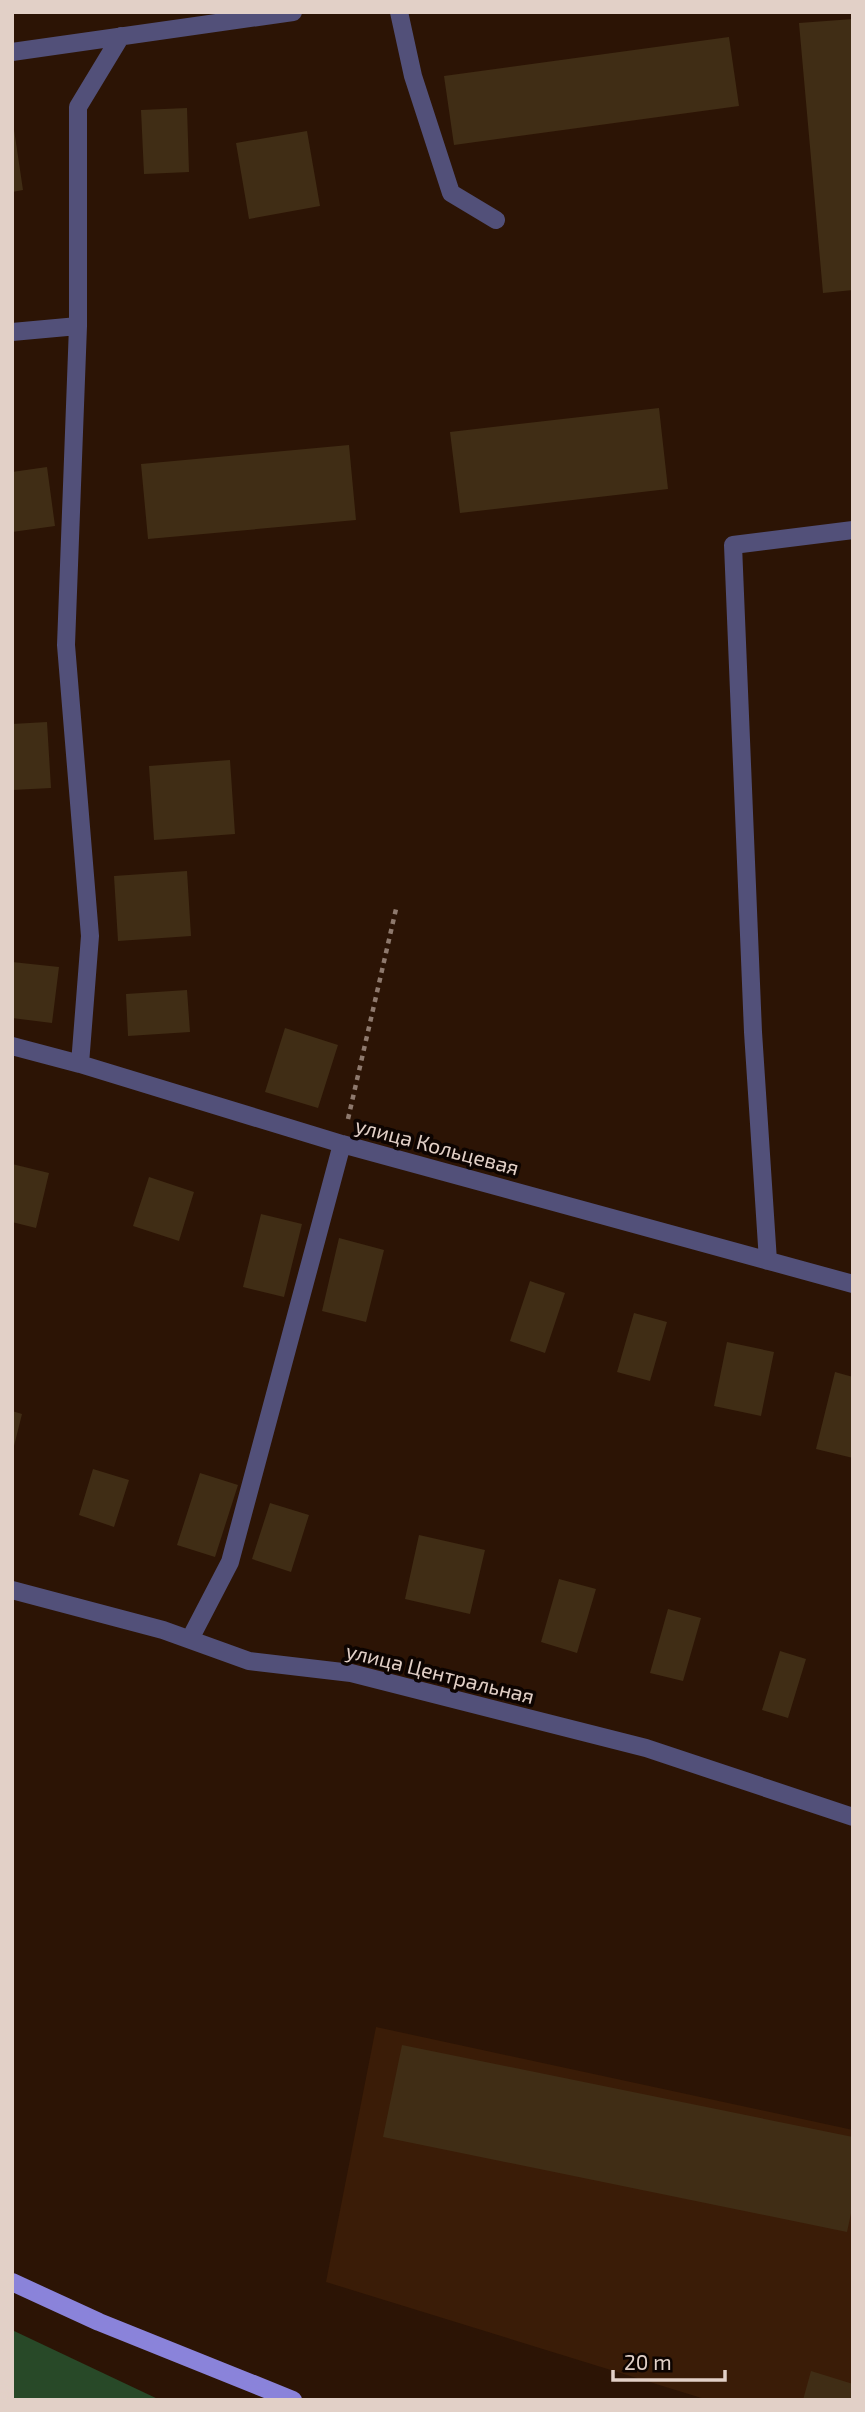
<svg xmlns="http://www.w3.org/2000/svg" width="865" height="2412" viewBox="0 0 865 2412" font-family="'Exo 2',sans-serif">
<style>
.built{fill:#3a1c07}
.green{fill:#284928}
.building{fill:#402d15}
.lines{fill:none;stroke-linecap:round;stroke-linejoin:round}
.path{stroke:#8e796d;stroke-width:4.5;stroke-dasharray:5 5;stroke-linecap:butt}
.minor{stroke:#525079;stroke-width:18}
.major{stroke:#8a83da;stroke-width:18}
.labels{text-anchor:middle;stroke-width:7;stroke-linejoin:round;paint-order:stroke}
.street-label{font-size:21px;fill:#e2d0c7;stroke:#0d0401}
</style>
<rect width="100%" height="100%" fill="#2c1405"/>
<path class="built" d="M376,2027L853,2130V2400H708L326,2282Z"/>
<path class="green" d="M12,2330L160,2400H12Z"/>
<path class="building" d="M853,19V290L823,293L799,23Z
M729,37L739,106L454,145L444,76Z
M187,108L189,172L144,174L141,110Z
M12,116L23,190L12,192Z
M307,131L320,206L249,219L236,143Z
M659,408L668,489L460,513L450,432Z
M349,445L356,520L148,539L141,464Z
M47,467L55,526L12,532V472Z
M47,722L51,788L12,790V724Z
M230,760L235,834L154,840L149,766Z
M187,871L191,936L118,941L114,876Z
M12,962L59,967L52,1023L12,1018Z
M187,990L190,1032L128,1036L126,994Z
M285,1028L338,1045L318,1108L265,1092Z
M12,1164L49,1173L36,1228L12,1222Z
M149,1177L194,1192L179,1241L133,1226Z
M261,1214L302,1224L284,1297L243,1287Z
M339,1238L384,1250L366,1322L322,1311Z
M530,1281L565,1293L545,1353L510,1341Z
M634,1313L667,1322L650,1381L617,1372Z
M727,1342L774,1352L761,1416L714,1406Z
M835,1372L853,1377V1458L816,1449Z
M12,1411L22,1414L13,1450H12Z
M93,1469L129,1480L114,1527L79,1515Z
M200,1473L238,1485L215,1557L177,1545Z
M270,1503L309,1515L291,1572L252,1559Z
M419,1535L485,1550L470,1614L405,1599Z
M559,1579L596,1589L577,1653L541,1642Z
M668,1609L701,1618L683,1681L650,1673Z
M780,1651L806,1659L788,1718L762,1710Z
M402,2045L853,2137V2204L847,2232L383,2137Z
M811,2371L853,2384V2400H803Z"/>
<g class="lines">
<path class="path" d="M348,1119L396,909"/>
<path class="minor" d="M399,12L413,76L451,193L496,220
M12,52L293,12
M12,332L78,326
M12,1046L80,1064L342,1144L853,1284
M80,1064L90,936L66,645L78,326V107L121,36
M768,1261L753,1032L733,545L853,530
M12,1590L163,1630L249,1661L351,1673L646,1748L853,1817
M190,1639L230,1562L342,1144"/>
<path class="major" d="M12,2282L99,2322L293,2400"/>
</g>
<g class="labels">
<g class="street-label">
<text transform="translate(437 1147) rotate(15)" y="7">улица Кольцевая</text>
<text transform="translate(440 1674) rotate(14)" y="7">улица Центральная</text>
</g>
</g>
<rect width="865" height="2412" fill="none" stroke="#e2d0c7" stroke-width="28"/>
<path d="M613 2370v10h112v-10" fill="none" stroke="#e2d0c7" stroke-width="3.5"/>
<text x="624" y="2370" font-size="21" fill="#e2d0c7" stroke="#0d0401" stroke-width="5" paint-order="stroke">20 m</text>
</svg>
